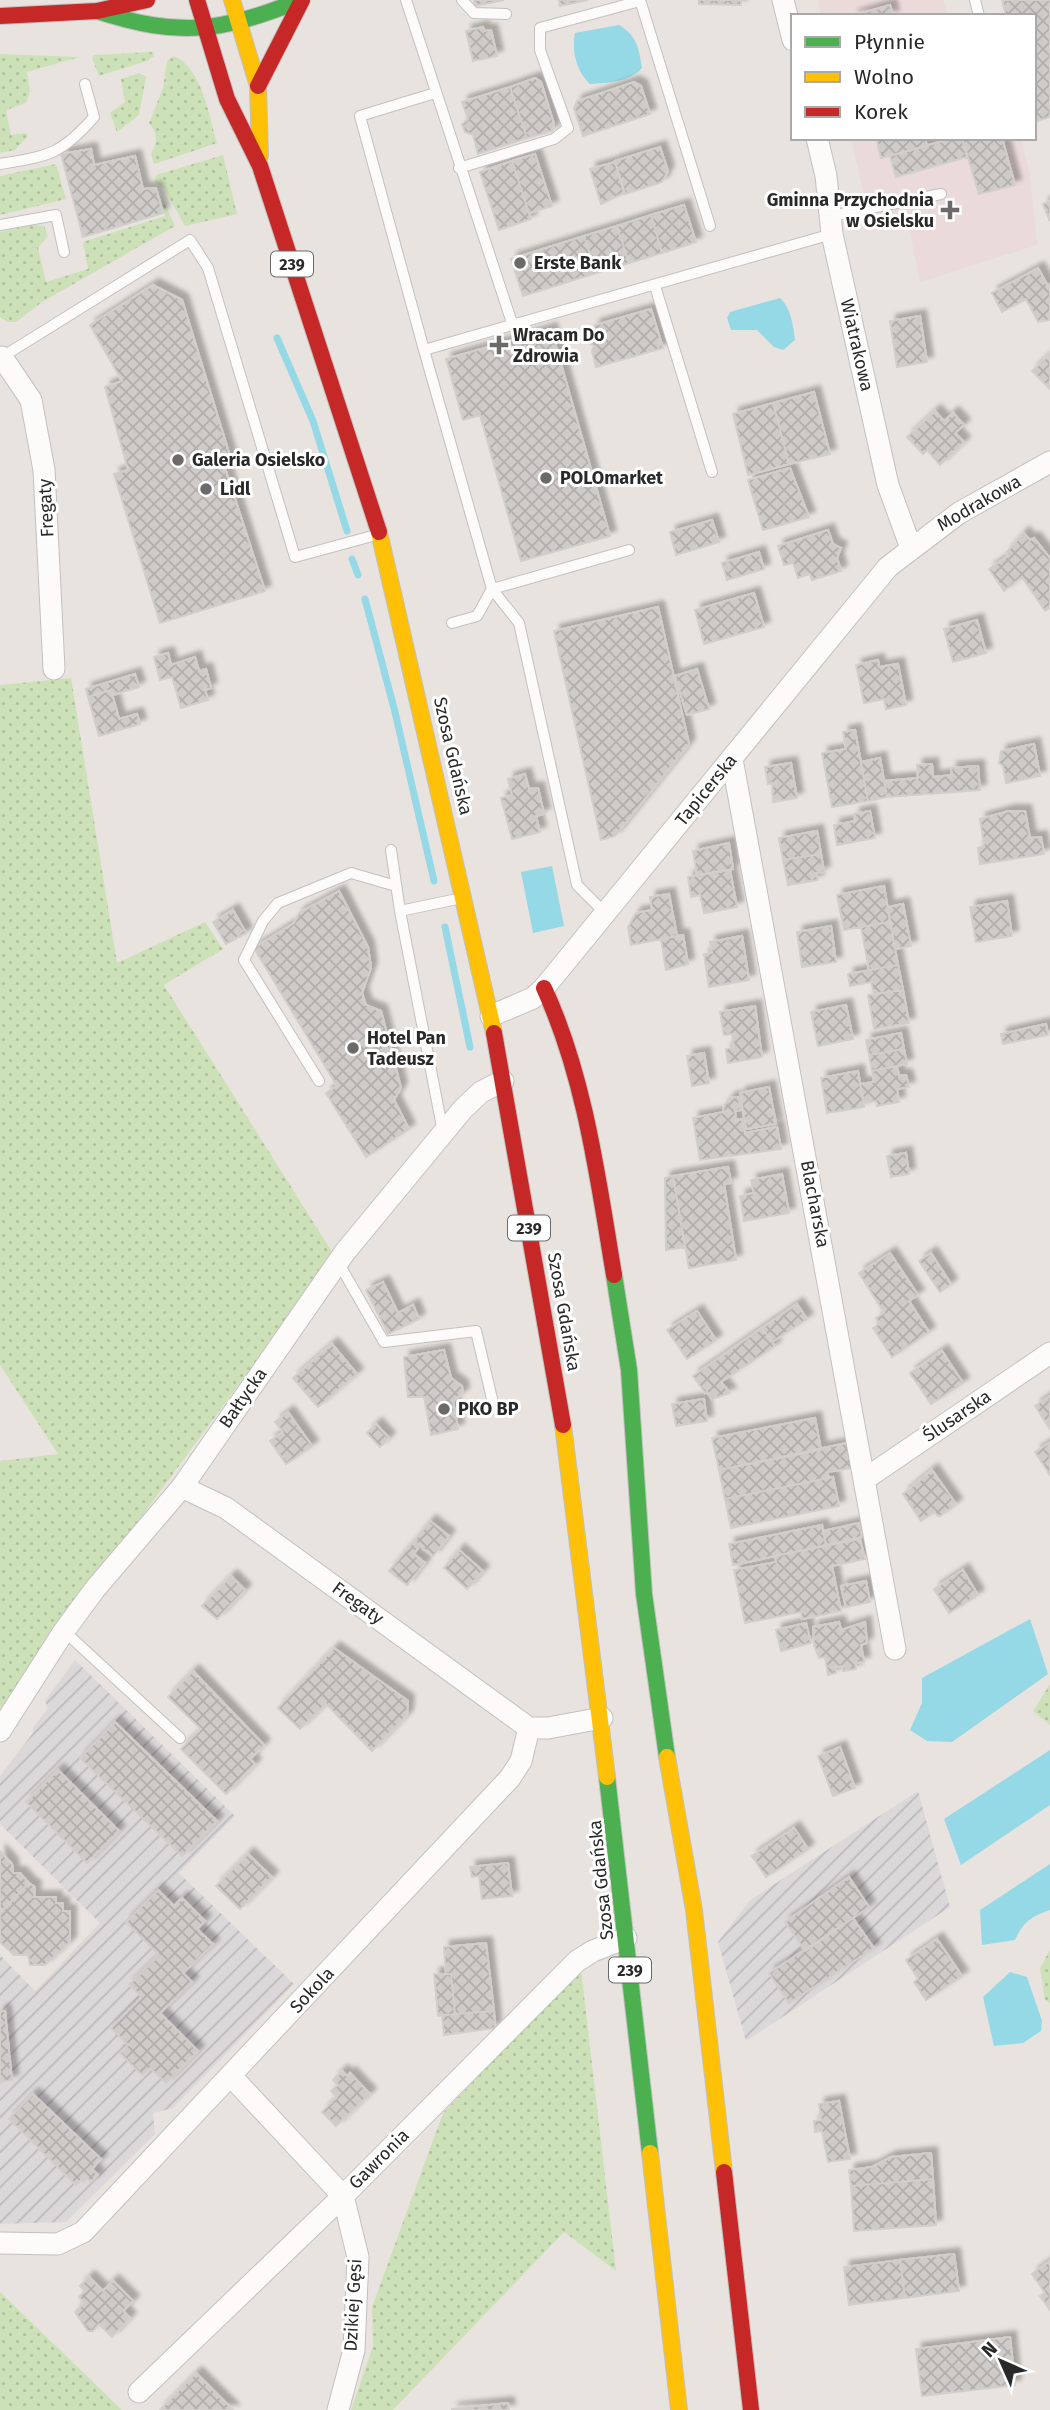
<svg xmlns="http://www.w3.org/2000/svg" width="1050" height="2410" viewBox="0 0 1050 2410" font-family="'Fira Sans',sans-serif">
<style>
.industrial{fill:url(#industrial-furrows)}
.medical{fill:#eadad9}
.grass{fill:url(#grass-dots)}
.water{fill:#95d8e6}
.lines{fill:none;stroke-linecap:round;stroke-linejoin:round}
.stream{stroke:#95d8e6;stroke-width:7}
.building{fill:url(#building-cross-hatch);stroke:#d2cfcb;stroke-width:2;filter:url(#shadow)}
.lane-casing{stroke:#c2c0c0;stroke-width:12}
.street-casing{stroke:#c2c0c0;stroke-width:23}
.fast-casing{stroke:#c2c0c0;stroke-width:18}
.slow-casing{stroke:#c2c0c0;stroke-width:18}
.jam-casing{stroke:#c2c0c0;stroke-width:18}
.lane{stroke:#fcfbfa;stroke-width:10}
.street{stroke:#fcfbfa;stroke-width:21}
.fast{stroke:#4caf50;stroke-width:16}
.slow{stroke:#ffc107;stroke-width:16}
.jam{stroke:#c62828;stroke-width:16}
.poi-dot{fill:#6c6a68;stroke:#fff;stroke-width:2.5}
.labels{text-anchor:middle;stroke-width:6;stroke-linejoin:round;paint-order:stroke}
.shield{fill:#fff;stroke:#696969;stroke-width:2}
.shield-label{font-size:16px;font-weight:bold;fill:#292929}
.poi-label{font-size:18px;font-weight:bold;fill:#292929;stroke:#fff;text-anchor:start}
.street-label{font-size:18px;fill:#292929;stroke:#fff}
</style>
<defs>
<pattern id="industrial-furrows" width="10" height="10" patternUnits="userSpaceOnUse" patternTransform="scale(1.75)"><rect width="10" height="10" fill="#dbd8da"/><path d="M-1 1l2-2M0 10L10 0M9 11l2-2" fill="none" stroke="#bcb9bb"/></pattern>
<pattern id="grass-dots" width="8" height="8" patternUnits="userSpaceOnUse" patternTransform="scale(1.75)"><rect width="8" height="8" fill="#cde1b9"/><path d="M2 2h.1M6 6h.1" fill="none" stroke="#b0c19f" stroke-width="1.8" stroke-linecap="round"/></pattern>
<pattern id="building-cross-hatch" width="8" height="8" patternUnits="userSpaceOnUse" patternTransform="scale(1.75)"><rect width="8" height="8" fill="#cecbc8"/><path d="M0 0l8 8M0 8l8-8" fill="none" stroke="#b1aeac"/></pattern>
<filter id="shadow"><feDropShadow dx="6" dy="-6" stdDeviation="2" flood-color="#0004"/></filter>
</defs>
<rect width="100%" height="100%" fill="#e8e3de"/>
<path class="industrial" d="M75,1660L235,1816L179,1873L294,1984L173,2108L153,2113L155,2134L66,2222L0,2224V1955L35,1991L100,1923L0,1824V1776L33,1733V1728L48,1708L45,1701Z
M918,1791L950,1907L746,2041L718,1942L750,1900Z"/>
<path class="medical" d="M818,0H943L948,16H821Z
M851,138H1021L1030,174L1037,245L920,282L908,222L872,231Z"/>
<path class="grass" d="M153,52L154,56L147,61L99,76L92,58L94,55Z
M0,54L80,57L27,72L30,91L26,103L6,110L11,135L27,133V137L15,150L0,153Z
M174,56C202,68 209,116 217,143L154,164L151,154C158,141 158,135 149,123L163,88L167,61Z
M139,73L146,77L139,115L117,132L110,113L125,102L121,79Z
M223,155L237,214L185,226L164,188L155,182L156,175Z
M56,164L66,199L0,215V176Z
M161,195L175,226L42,302L16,322H7L0,317V232L32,225L44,226L48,236L38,248L46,282L88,269L83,242L165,216Z
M71,678L117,963L205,922L223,949L164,985L334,1255L0,1709V1461L58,1454L0,1365V685Z
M1050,1684V1725L1033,1711Z
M1050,1950V2003L1045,2000L1040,1968Z
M581,1969L616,2271L564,2232L393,2410H351L373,2346L372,2307L443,2113Z
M0,2292L122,2410H0Z"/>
<path class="water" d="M619,25C637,36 639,48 642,68C630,82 607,83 590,84C577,72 571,51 575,33Z
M780,298C791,308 793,325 795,340L783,350L774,347L757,330H731L727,318L730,312Z
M552,866L564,926L533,933L521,872Z
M1030,1619L1048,1674L952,1742L927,1741L910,1730L922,1703V1678Z
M1050,1750V1805L961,1865L944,1819Z
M1050,1864V1910C1032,1916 1023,1922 1015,1940L982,1945L980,1910Z
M1010,1972L1027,1977L1042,2021L1041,2031L1023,2043L994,2046L983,1997Z"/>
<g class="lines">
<path class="stream" d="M277,338L313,421L347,531
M352,559L358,575
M365,599L395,712L434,881
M445,927L470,1047"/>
</g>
<path class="building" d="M474,0H504L475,6Z
M559,0H588L560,6Z
M699,0H741V5L699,4Z
M1002,0H1050V117L1034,122V16H1006Z
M890,5L893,16H852Z
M483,27L484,31L491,30L497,56L473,61L466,31Z
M535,78L541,82L554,124L552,131L527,138L510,87Z
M634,82L641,86L650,114L583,136L574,108L577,101Z
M510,87L527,138L478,154L473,135L465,132L462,124L468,119L462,102Z
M876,138H925L927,146L881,158Z
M953,138H962L967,157L896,177L890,156Z
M962,138H1002L1015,185L979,194Z
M660,147L668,171L662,182L625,194L615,161Z
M91,149L94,165L135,156L143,189L156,188L163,213L83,237L61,154Z
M535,154L552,206L529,213L512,161Z
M512,161L531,219L499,230L480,172Z
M615,162L624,193L601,204L590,169Z
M1050,201V221L1043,204Z
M684,205L696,242L662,253L651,215Z
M651,215L662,253L629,263L617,226Z
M617,226L629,263L596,273L584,236Z
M584,236L596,273L523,296L511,259Z
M1038,268L1048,286L1050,284V320L1038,322L1026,299L1002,312L992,293Z
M153,285L182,300L233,466L225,468L265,591L160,623L114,474L128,470L105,387L122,381L90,325Z
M651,309L663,348L596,367L592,351L594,346L589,343L595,325Z
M920,316L927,362L897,367L890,321Z
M551,329L610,536L521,561L480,415L463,420L446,359Z
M1050,354V389L1032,371Z
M814,392L830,454L789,464L773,403Z
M773,403L789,464L748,475L733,414Z
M935,411L944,421L953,413L964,425L955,433L964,442L940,465L927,450L923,454L907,437Z
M790,468L809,517L763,530L748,480Z
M712,520L719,542L676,555L670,532Z
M828,530L833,544L841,548L837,558L841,571L812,580L810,574L798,578L793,563L784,565L778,546Z
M1023,533L1030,540L1034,538L1050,558V608L1045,611L1022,577L1004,591L989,569L1008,556L1006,553Z
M759,552L764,569L727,580L722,563Z
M754,593L764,627L704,644L695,610Z
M658,607L689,744L615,836L601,840L554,631Z
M977,620L986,653L953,662L944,629Z
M168,653L171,665L195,657L199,671L206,669L211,688L205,690L208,700L181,708L172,677L160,680L154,657Z
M878,660L879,667L898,664L906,705L886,709L884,699L864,703L856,665Z
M697,669L709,709L687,715L675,676Z
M135,674L139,687L113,695L111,690L88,697L86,689Z
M111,690L119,719L137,714L140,724L99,736L88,697Z
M855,730L868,801L832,807L822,753L846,749L843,732Z
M1034,744L1040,776L1006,783L1003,766L999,763L1001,751Z
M880,758L887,797L868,801L861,762Z
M791,763L797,798L773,802L772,783L768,784L765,767Z
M932,764L933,777L952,775L951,768L978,766L980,790L887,797L884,781L918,778L917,765Z
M525,774L529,789L538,788L544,814L536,816L540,832L512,839L501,798L512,795L508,779Z
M870,811L875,838L837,845L834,825L855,821L854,814Z
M1009,811H1025L1030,838L1041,837L1044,854L980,864L978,848L984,846L980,819Z
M817,831L821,854L783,860L779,838Z
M729,843L733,869L697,875L693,851Z
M821,854L824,872L816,873L818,880L788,885L783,860Z
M730,870L737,907L704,913L700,895L691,897L688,877Z
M884,886L890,922L844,930L837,895Z
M339,891L368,947L371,968L362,993L366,1005L381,1011L401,1088L394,1100L409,1129L366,1157L326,1093L337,1086L254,948L294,923L299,913Z
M669,894L677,936L631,945L628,927L636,913L652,910L650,897Z
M1007,901L1012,936L976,942L970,907Z
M903,904L911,946L895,949L888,907Z
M233,910L246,933L226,944L213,922Z
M890,922L898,965L869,970L861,927Z
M831,926L836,962L802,967L797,932Z
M683,935L688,964L666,970L661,939Z
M742,936L749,980L709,987L704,954L712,953L710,942Z
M898,965L903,990L874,994L871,982L850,986L848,974Z
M903,990L909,1023L874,1029L868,995Z
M846,1005L853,1039L818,1046L811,1012Z
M755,1006L762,1057L728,1063L726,1049L734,1048L732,1034L724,1035L720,1012Z
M1046,1024L1048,1035L1003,1044L1001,1034Z
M901,1033L904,1049L869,1055L866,1040Z
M904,1049L907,1064L872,1071L869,1055Z
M704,1053L709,1083L692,1086L687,1056Z
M897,1066L899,1076L906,1075L909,1087L897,1089L899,1102L877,1106L876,1101L864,1103L860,1084L874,1082L872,1071Z
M858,1071L864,1107L827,1113L821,1078Z
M769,1087L776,1124L746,1129L740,1093Z
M738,1097L741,1110L735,1111L736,1120L742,1119L745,1133L777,1127L781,1149L700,1160L693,1118L724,1112L723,1107L730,1098Z
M906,1153L909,1174L891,1177L887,1156Z
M728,1167L731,1183L724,1184L736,1260L689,1268L673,1176Z
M782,1174L789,1213L744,1221L740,1196L754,1193L751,1180Z
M673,1176L685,1247L666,1250L665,1178Z
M890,1253L918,1295L909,1301L929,1332L892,1357L873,1328L879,1324L876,1318L884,1313L859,1273Z
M931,1253L951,1284L940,1292L919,1261Z
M383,1282L398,1313L413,1305L419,1319L388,1334L366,1290Z
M797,1304L807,1319L772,1342L762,1328Z
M697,1311L716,1340L687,1359L667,1330Z
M762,1328L775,1346L721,1382L730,1393L712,1399L707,1392L705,1393L693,1376Z
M332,1344L357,1374L318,1407L293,1378Z
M444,1350L451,1378L462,1386L463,1393L453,1401L458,1429L431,1435L424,1397H408L404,1357Z
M942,1351L963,1383L931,1404L910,1373Z
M1050,1396V1429L1035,1406Z
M704,1399L707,1421L676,1426L672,1404Z
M288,1412L312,1446L286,1464L270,1441L283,1432L275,1422Z
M815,1418L821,1450L719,1470L712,1438Z
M376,1424L389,1438L380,1447L367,1433Z
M847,1443L852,1468L827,1472L829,1478L725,1499L719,1470Z
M1049,1443L1050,1444V1475L1035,1452Z
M932,1470L956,1504L939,1517L934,1512L921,1521L903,1494Z
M833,1477L839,1506L731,1528L725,1499Z
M430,1521L449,1536L433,1556L414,1541Z
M859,1523L862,1537L826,1545L823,1531Z
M822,1525L826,1545L733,1565L729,1544Z
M860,1539L865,1559L832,1566L841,1611L802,1619L801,1612L745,1623L734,1570L776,1562L775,1556Z
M412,1543L418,1548L414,1554L425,1563L407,1585L389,1571Z
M459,1550L483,1571L467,1589L444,1568Z
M963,1570L978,1595L949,1613L934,1589Z
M231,1576L245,1590L217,1619L202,1606Z
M866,1581L870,1602L846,1607L841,1586Z
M839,1622L841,1630L865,1622L867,1643L861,1645L864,1662L855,1663L856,1669L843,1671L842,1666L835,1667L836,1673L828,1675L825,1657L819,1658L814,1645L813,1627Z
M806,1623L811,1643L781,1651L776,1630Z
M334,1648L408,1701L407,1715L372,1751L326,1704L300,1729L278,1708Z
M193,1671L264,1745L250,1759L255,1764L226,1794L181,1749L201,1729L168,1697Z
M115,1722L217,1821L182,1856L80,1758Z
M840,1747L855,1788L833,1796L818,1756Z
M58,1770L119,1831L87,1863L26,1802Z
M794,1828L808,1849L766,1877L752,1856Z
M0,1851L12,1864L13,1873H20L29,1883L0,1913Z
M248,1854L272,1877L240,1909L216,1886Z
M508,1863L512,1896L482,1899L479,1876L472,1877L470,1867Z
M849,1877L869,1907L805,1951L785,1922Z
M29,1883L35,1887L34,1897H56V1903H63V1911H70V1942L45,1965H30L28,1955H14L0,1942V1913Z
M158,1890L174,1906L182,1898L205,1921L197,1929L213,1944L183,1973L192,1982L160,2013L198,2051L166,2083L150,2068L142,2075L120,2053L128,2045L111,2028L142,1997L129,1985L159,1955L126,1922Z
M853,1918L874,1948L789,2003L769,1973Z
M937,1939L962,1976L926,2000L914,1982L918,1979L906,1960Z
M486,1943L494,2011L455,2014L451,1974H446L444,1947Z
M434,1974H451L455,2014L438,2016Z
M0,2011H5L12,2080L0,2082Z
M494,2011L495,2028L444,2035L442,2015Z
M342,2071L347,2076L350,2073L370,2094L336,2126L322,2112L337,2097L331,2091L338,2085L333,2080Z
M33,2094L101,2159L92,2169L98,2175L91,2182L85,2176L76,2185L9,2119Z
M839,2101L850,2159L828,2162L822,2131L815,2132L814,2121L821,2120L819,2104Z
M931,2153L933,2179L851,2186L849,2170L872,2167L891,2157Z
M933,2179L936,2225L854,2231L851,2186Z
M954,2254L959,2291L905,2298L900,2260Z
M900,2260L905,2298L849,2305L844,2267Z
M1050,2261V2310L1040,2296L1045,2293L1032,2274Z
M89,2277L103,2291L113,2281L133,2301L123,2311L130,2318L112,2337L99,2324L93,2331H88L75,2312L84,2303L79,2297L85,2291L80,2286Z
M1010,2337L1015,2385L922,2396L916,2349Z
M196,2373L233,2410H160Z
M508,2403L509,2410H452V2409Z"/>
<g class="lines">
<g class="lane-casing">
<path id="lane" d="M406,0L512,323
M462,0L474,13L506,14
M640,0L710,226
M975,0L979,16
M0,164C48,156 61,155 94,117L85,84
M459,168L554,139L568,128L540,50V28L640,1
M831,216L941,194
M0,225L56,215L64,252
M655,286L712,472
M424,350L360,116L435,93
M2,357L190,240L208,268L295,557L376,535
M452,623L477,616L492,589L629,550
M391,850L400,911
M605,913L577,885L519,623L492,589L424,350L832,234
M319,1081L244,960L263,921L278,903L351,873L396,886
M443,1132L400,911L462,898
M338,1262L384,1342L476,1331L493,1403
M64,1631L180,1738"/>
</g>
<g class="street-casing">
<path id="street" d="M783,0L793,40
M817,138L826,176L832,234L888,485L911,548
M2,357L31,400L44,470L54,669
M732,759L895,1649
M491,1016L533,998L544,988L888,567L959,513L1050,462
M865,1479L1050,1353
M182,1487L226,1508L529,1728
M0,1731L64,1631L95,1589L182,1487L345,1252L463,1109L481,1092L503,1081
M231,2076L343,2196L358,2257L354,2350L338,2410
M0,2243L58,2244L83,2232L510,1778L521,1761L529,1728H548L602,1718
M139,2392L343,2196L577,1961L593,1951L626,1938"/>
</g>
<g class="fast-casing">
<path id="fast" d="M97,11C180,38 220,32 301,0
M614,1275L629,1370L644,1594L667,1757
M607,1777L650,2153"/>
</g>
<g class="slow-casing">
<path id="slow" d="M232,0L258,86L260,156
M379,532L494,1033
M563,1425L607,1777
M667,1757L694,1910L724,2172
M650,2153L679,2410"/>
</g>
<g class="jam-casing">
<path id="jam" d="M197,0L227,99L260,166L379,532
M0,16L97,11L147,0
M258,86L302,0
M544,988C585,1077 598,1179 614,1275
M494,1033L563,1425
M724,2172L751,2410"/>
</g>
<use href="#lane" class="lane"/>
<use href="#street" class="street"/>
<use href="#fast" class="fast"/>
<use href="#slow" class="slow"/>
<use href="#jam" class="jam"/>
</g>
<g class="poi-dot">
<path d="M946.5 199.5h7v7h7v7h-7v7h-7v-7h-7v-7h7z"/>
<circle cx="520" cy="263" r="7"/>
<path d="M495.5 334.5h7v7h7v7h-7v7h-7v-7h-7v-7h7z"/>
<circle cx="178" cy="460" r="7"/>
<circle cx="546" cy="478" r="7"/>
<circle cx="206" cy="489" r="7"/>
<circle cx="353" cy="1048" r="7"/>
<circle cx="444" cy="1409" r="7"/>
</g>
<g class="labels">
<g class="shield">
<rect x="271" y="251.5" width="42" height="25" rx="5"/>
<rect x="508" y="1215.5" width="42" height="25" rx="5"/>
<rect x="609" y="1957.5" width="42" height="25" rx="5"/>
</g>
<g class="shield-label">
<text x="292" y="270">239</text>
<text x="529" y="1234">239</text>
<text x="630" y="1976">239</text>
</g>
<g class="poi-label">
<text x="934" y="206" text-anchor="end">Gminna Przychodnia<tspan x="934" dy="21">w Osielsku</tspan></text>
<text x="534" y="269">Erste Bank</text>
<text x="513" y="341">Wracam Do<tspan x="513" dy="21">Zdrowia</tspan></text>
<text x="192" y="466">Galeria Osielsko</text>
<text x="560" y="484">POLOmarket</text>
<text x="220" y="495">Lidl</text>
<text x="367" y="1044">Hotel Pan<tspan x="367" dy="21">Tadeusz</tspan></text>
<text x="458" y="1415">PKO BP</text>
</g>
<g class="street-label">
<text transform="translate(857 345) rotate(77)" y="6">Wiatrakowa</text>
<text transform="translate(979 503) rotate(-30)" y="6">Modrakowa</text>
<text transform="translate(46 508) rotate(-93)" y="6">Fregaty</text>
<text transform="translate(453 756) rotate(77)" y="6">Szosa Gdańska</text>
<text transform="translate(706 790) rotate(-51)" y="6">Tapicerska</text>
<text transform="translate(815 1204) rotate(79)" y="6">Blacharska</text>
<text transform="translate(564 1312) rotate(80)" y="6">Szosa Gdańska</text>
<text transform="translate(243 1398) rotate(-55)" y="6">Bałtycka</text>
<text transform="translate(957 1416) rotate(-34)" y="6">Ślusarska</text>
<text transform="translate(358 1603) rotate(36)" y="6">Fregaty</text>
<text transform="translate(601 1880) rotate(-96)" y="6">Szosa Gdańska</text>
<text transform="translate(312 1990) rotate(-47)" y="6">Sokola</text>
<text transform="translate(379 2159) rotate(-45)" y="6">Gawronia</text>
<text transform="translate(353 2305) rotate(-87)" y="6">Dzikiej Gęsi</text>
</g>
</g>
<rect x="791" y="14" width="245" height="126" fill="#ffffff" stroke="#a9a9a9" stroke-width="2"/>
<rect x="805" y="37" width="35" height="10" fill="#4caf50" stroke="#a9a9a9" stroke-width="2"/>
<text x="854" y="49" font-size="21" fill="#292929">Płynnie</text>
<rect x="805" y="72" width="35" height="10" fill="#ffc107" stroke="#a9a9a9" stroke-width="2"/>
<text x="854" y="84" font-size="21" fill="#292929">Wolno</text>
<rect x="805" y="107" width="35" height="10" fill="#c62828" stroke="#a9a9a9" stroke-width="2"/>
<text x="854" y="119" font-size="21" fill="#292929">Korek</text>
<g transform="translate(1001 2361) rotate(315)" stroke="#ffffff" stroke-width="5" paint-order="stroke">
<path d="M0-5L12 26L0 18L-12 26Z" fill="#292929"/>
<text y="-10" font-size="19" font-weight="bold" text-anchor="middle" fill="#292929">N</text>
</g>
</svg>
